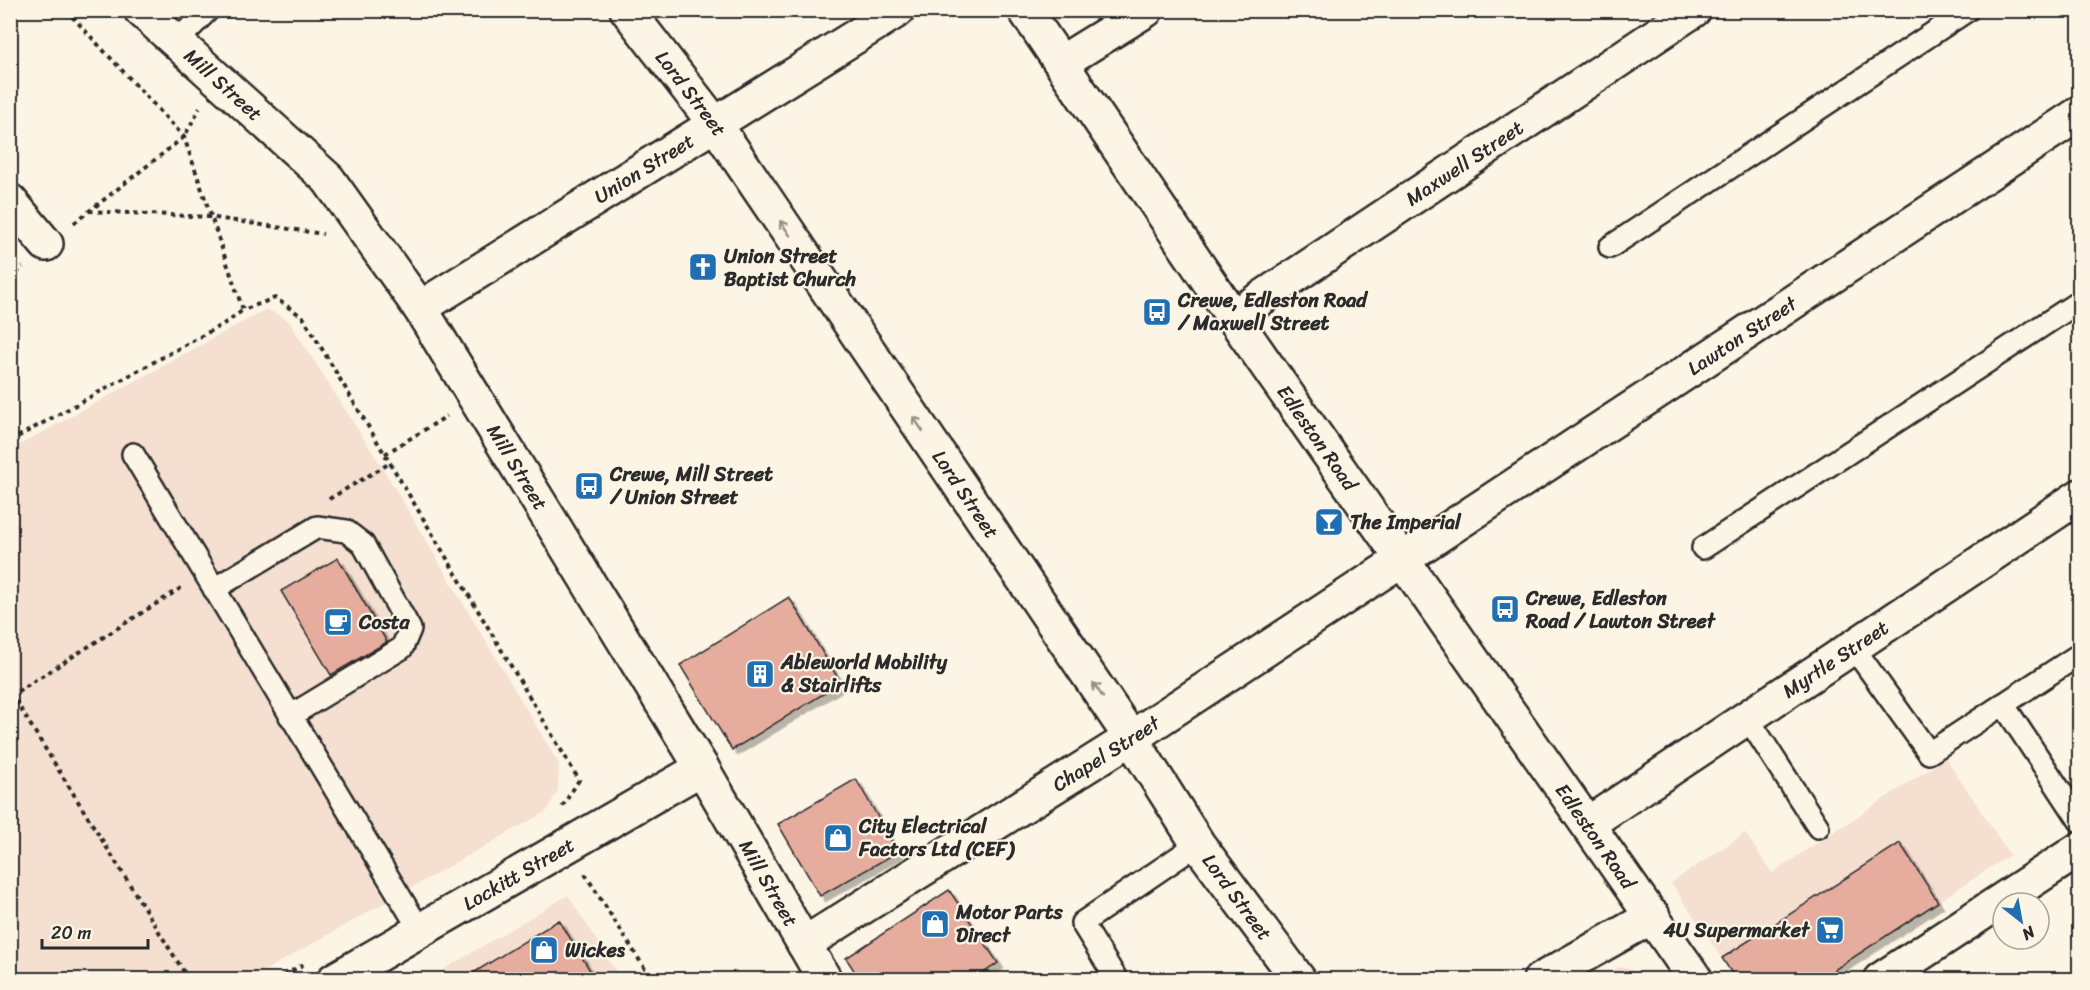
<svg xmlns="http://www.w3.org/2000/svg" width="2090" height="990" viewBox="0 0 2090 990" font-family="Sriracha,sans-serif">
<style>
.built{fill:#f5dfd0}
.building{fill:#e6ad9f;stroke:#2b2b2b;stroke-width:1.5;filter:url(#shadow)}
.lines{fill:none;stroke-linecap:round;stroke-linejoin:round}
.lane-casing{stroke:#2b2b2b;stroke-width:26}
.street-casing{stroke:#2b2b2b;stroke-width:38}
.primary-casing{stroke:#2b2b2b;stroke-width:38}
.path{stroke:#2b2b2b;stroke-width:4;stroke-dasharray:4.5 4.5;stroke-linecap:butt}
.lane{stroke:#fcf5e5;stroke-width:21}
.street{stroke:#fcf5e5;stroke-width:33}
.primary{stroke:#fcf5e5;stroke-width:33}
.oneway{stroke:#949088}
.labels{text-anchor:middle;stroke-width:4.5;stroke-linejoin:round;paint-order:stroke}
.street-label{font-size:20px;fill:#2b2b2b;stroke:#fcf5e5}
.poi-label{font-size:20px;font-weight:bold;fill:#2b2b2b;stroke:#fcf5e5;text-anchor:start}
</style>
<defs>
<filter id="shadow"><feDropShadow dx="5.5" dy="5.5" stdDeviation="0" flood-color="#0004"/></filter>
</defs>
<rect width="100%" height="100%" fill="#fcf5e5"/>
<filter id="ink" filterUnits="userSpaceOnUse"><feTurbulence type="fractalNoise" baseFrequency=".0167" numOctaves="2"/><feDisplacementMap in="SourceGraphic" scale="12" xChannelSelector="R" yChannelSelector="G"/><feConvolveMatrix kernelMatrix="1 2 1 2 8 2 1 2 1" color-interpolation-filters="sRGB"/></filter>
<g filter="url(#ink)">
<path class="built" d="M266,309L288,320L387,475L559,764L558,790L547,811L250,979H11L10,450Z
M1946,758L2010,855L1819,979L1722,958L1671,883L1745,833L1772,873Z
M568,895L621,979L426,980Z
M1619,967L1659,976L1662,979H1597Z"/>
<path class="building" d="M338,558L387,642L331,675L281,591Z
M789,597L841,683L732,750L680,665Z
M856,779L898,852L820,896L778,824Z
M1900,843L1938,902L1819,980H1736L1722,958Z
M949,890L998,963L973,980H860L846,958Z
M559,920L596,980H462Z"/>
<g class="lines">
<g class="lane-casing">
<path id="lane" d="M176,42L208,10
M1610,247L1968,10
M133,454L420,930
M1703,548L2080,301
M214,589L317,527L346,531L363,544L410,629L402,648L290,716
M1853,647L1929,753L2080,654
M2003,704L2080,821
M1747,717L1818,827
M1117,980L1082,923L1198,844"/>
</g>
<g class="street-casing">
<g id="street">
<path id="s1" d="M627,10L715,124L1131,738L1198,844L1299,980"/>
<path d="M1062,62L1146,10"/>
<path d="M10,201L46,244"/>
<path id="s2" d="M420,308L898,10"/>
<path id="s3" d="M1233,317L1694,10"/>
<path id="s4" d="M1589,823L2080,496"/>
<path id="s5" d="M804,944L1131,738L2080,113"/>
<path id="s6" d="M334,980L702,768"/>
<path d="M1540,980L1653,916"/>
<path d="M1880,980L2080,849"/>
</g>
</g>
<g class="primary-casing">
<g id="primary">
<path id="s7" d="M141,10L328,179L420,308L702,768L825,980"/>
<path id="s8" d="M1025,10L1233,317L1696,980"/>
</g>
</g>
<path class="path" d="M66,10L184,137L243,310L275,298L303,317L579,780L562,807
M89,211L209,217L323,234
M74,223L184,137L200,108
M10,280L23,267
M10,441L225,323L243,310
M385,454L447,416
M329,499L390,463
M181,588L12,695L189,980
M585,874L652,980
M276,980L304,964"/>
<use href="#lane" class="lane"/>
<use href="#street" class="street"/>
<use href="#primary" class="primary"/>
</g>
<defs><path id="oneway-shaft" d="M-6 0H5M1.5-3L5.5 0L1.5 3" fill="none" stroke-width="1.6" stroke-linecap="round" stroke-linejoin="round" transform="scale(1.5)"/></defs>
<g class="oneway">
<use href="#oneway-shaft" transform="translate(785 228) rotate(-124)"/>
<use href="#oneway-shaft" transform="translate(918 424) rotate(-124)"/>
<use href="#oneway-shaft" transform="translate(1098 690) rotate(-124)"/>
</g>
</g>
<defs>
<g id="church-square" transform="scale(1.5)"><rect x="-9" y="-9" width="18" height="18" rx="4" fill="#1f6fb2" stroke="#fcf5e5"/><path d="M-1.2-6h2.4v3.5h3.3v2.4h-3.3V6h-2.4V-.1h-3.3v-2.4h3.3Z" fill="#fff"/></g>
<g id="bus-square" transform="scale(1.5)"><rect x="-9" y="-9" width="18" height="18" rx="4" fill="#1f6fb2" stroke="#fcf5e5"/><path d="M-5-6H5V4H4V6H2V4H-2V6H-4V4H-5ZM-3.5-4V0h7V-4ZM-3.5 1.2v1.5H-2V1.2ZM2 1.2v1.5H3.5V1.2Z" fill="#fff"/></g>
<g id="bar-square" transform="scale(1.5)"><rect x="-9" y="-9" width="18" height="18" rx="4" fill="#1f6fb2" stroke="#fcf5e5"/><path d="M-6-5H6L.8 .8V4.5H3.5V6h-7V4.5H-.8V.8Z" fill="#fff"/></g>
<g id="cafe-square" transform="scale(1.5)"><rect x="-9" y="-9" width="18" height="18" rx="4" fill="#1f6fb2" stroke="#fcf5e5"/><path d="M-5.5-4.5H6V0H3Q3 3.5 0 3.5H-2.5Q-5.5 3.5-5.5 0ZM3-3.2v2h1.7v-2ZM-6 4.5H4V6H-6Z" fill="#fff"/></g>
<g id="building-square" transform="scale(1.5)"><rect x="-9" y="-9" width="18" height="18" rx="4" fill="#1f6fb2" stroke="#fcf5e5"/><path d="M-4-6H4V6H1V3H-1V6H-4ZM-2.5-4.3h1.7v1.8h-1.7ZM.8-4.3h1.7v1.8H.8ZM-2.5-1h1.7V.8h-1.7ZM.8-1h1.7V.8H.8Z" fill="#fff"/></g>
<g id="shop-square" transform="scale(1.5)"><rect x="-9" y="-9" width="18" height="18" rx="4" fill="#1f6fb2" stroke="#fcf5e5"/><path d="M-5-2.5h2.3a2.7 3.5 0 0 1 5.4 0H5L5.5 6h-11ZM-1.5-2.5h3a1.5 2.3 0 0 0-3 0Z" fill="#fff"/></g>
<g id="supermarket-square" transform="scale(1.5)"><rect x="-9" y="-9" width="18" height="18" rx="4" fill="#1f6fb2" stroke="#fcf5e5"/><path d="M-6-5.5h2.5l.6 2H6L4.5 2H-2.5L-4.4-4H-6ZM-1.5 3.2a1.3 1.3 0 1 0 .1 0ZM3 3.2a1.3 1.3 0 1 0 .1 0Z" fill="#fff"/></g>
</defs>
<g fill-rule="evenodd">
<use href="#church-square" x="703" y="267"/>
<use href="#bus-square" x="1157" y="312"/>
<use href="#bus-square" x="589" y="486"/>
<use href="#bar-square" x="1329" y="522"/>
<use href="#bus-square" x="1505" y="609"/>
<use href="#cafe-square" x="338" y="622"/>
<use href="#building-square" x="760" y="674"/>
<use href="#shop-square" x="838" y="838"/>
<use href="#shop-square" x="935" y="924"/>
<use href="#supermarket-square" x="1830" y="930"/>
<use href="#shop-square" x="544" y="950"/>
</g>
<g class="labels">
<g class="street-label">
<text dy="7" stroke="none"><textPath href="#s7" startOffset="111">Mill Street</textPath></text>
<text dy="7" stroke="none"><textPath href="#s1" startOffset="105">Lord Street</textPath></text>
<text dy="7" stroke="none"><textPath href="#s3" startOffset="278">Maxwell Street</textPath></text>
<text dy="7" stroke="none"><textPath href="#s2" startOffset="264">Union Street</textPath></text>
<text dy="7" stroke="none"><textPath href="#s5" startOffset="1118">Lawton Street</textPath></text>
<text dy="7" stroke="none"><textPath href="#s8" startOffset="518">Edleston Road</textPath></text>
<text dy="7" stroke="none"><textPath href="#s7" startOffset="597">Mill Street</textPath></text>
<text dy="7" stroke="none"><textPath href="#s1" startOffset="591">Lord Street</textPath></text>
<text dy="7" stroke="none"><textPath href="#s4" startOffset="296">Myrtle Street</textPath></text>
<text dy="7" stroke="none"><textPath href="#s5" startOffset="357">Chapel Street</textPath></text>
<text dy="7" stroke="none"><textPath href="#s8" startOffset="1004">Edleston Road</textPath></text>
<text dy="7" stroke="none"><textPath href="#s6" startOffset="213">Lockitt Street</textPath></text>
<text dy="7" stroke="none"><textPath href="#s7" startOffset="1083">Mill Street</textPath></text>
<text dy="7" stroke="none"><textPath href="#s1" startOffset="1077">Lord Street</textPath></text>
</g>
<g class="poi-label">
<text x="724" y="263">Union Street<tspan x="724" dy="23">Baptist Church</tspan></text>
<text x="1178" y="307">Crewe, Edleston Road<tspan x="1178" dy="23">/ Maxwell Street</tspan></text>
<text x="610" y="481">Crewe, Mill Street<tspan x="610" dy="23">/ Union Street</tspan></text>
<text x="1350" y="529">The Imperial</text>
<text x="1526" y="605">Crewe, Edleston<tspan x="1526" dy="23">Road / Lawton Street</tspan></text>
<text x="359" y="629">Costa</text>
<text x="781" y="669">Ableworld Mobility<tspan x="781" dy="23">&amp; Stairlifts</tspan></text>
<text x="859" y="833">City Electrical<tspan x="859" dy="23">Factors Ltd (CEF)</tspan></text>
<text x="956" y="919">Motor Parts<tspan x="956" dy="23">Direct</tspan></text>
<text x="1809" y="937" text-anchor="end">4U Supermarket</text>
<text x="565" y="957">Wickes</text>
</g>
</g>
<rect width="2090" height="990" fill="none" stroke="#fcf5e5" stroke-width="36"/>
<rect x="18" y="18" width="2054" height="954" fill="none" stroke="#2b2b2b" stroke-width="2" filter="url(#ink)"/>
<g transform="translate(2021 921) rotate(149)"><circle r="28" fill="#fcf5e5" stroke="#a8a49b" stroke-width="1.5"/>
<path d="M0-4.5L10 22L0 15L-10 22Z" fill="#1f6fb2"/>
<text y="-9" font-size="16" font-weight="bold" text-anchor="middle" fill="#2b2b2b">N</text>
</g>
<path d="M42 939v9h106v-9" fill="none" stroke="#2b2b2b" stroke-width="3"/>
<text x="51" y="939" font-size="18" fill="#2b2b2b" stroke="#fcf5e5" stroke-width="4.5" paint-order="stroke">20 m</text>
</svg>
